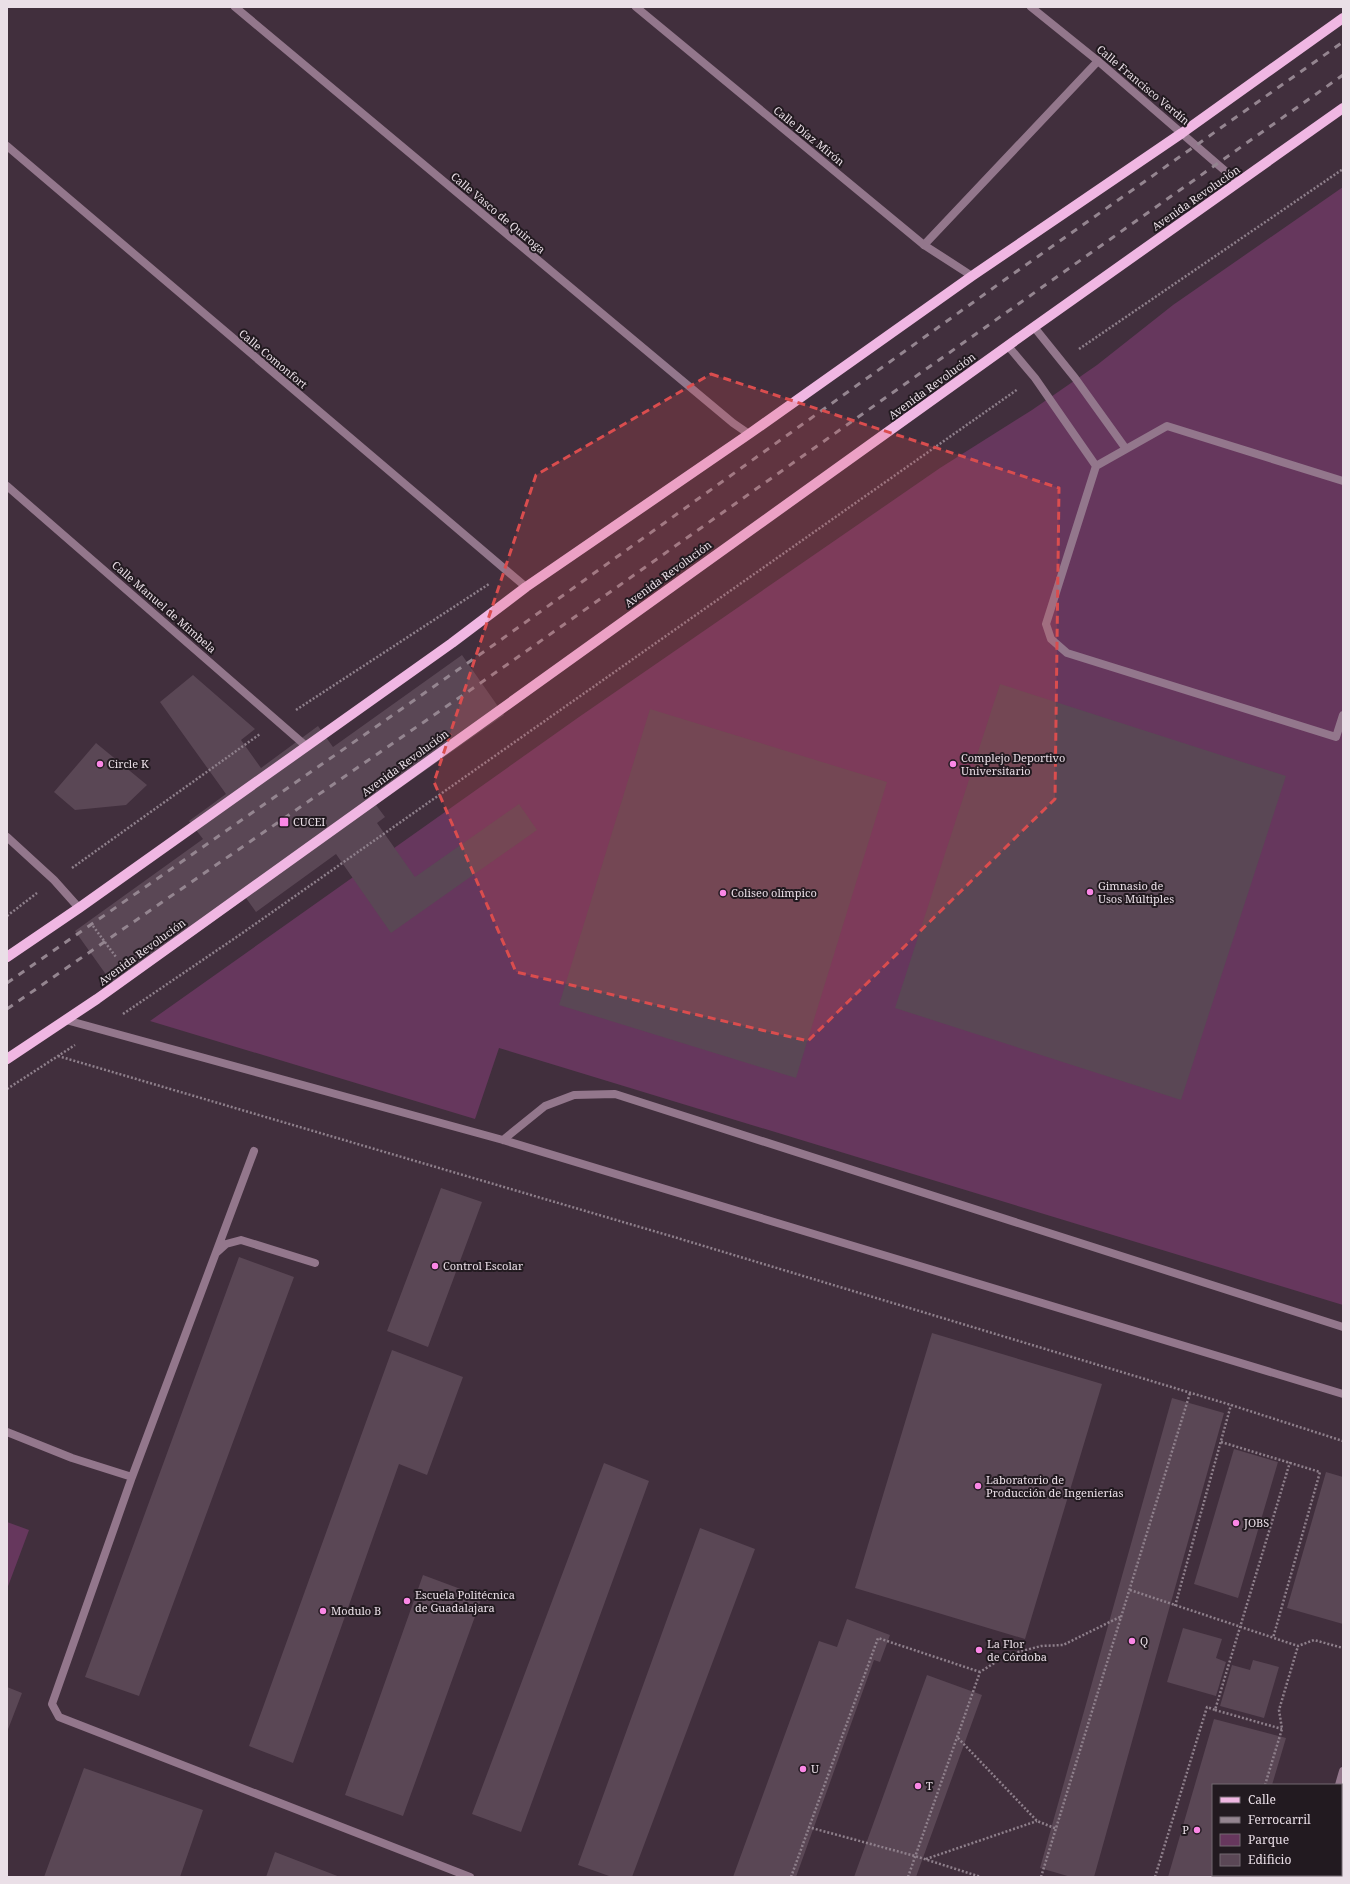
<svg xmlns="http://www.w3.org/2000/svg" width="1350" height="1884" viewBox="0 0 1350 1884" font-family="'Noto Serif',serif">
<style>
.green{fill:#66375d}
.building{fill:#5a4755}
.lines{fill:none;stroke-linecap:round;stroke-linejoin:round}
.path{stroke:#8f808c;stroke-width:2.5;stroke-dasharray:2 2;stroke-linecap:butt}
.lane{stroke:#93778c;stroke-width:8}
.street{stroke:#93778c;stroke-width:8}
.primary{stroke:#f0b7e3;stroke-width:10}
.rail{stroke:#948590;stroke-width:3;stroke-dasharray:7 7;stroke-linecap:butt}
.marked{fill:#da4d4e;fill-opacity:0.2;stroke:#da4d4e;stroke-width:3;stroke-dasharray:8 5;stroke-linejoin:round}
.poi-dot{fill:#fb87e6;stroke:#221a20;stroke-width:1.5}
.labels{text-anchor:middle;stroke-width:4;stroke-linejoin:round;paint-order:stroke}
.street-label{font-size:11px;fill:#eadfe7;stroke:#221a20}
.poi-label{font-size:11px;fill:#eadfe7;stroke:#221a20;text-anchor:start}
</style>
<rect width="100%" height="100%" fill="#412f3d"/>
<path class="green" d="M1343,187V1305L499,1048L475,1119L150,1021L579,717L940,468L1032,410L1097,365L1173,305Z
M7,1522L29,1530L7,1589Z"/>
<path class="building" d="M462,655L504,715L376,805L385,817L377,823L415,877L519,804L537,830L391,933L336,854L256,912L246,898L117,990L75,931L203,839L189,821L226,794L160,702L193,675L255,729L241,740L261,768L318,726L333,747Z
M1000,684L1286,776L1181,1100L895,1008Z
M650,709L887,782L796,1078L559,1005Z
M96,743L147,785L126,805L75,810L54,792Z
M441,1188L482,1202L428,1347L387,1331Z
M239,1257L294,1277L139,1696L85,1677Z
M932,1333L1102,1384L1025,1639L855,1588Z
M392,1350L463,1377L427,1475L399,1464L293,1763L249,1746Z
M1172,1398L1224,1413L1094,1877H1071L1040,1868Z
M1234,1449L1278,1462L1238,1598L1194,1584Z
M604,1463L649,1481L521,1832L472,1814Z
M1326,1472L1343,1477V1624L1287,1608Z
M700,1528L755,1549L632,1877H612L578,1865Z
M423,1575L482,1597L403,1816L345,1795Z
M847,1619L890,1635L880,1662L874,1660L796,1877H733L819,1641L837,1647Z
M1183,1628L1222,1639L1216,1658L1226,1662L1216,1696L1167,1682Z
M1253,1660L1279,1667L1264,1718L1220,1706L1232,1665L1250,1670Z
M927,1675L982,1695L916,1877H854Z
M7,1687L22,1693L7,1732Z
M1214,1719L1286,1738L1272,1785H1213V1875H1244V1877H1168Z
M84,1768L203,1810L180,1877H44Z
M275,1852L340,1877H266Z"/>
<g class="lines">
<path class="path" d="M1079,349L1343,169
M296,710L489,584
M72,868L260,734
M7,916L37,893
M93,926L116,957
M123,1014L241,934L1018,389
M58,1056L674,1237L1231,1405L1343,1441
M7,1089L75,1045
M1221,1442L1320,1472L1273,1638
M1130,1590L1298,1646L1314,1640L1343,1648
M1175,1606L1231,1405
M1215,1710L1282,1729
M958,1738L1037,1821L1057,1829
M1265,1785L1282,1729L1279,1710L1298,1646
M808,1827L915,1856L981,1877
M926,1859L1037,1821
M791,1877L878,1638L980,1672
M908,1877L980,1672L1007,1655L1041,1646L1063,1645L1122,1616
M1041,1877L1190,1393
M1155,1877L1207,1707L1215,1710L1290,1462
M1236,1877L1237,1875"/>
<path class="lane" d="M924,245L1098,61
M1034,327L1075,378L1126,449
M1008,346L1035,378L1096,466
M1343,481L1167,426L1096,466L1046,624L1051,639L1067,653L1336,737L1343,715
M66,1020L503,1140L1343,1394
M503,1140L545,1106L574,1095L615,1094L1343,1327
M216,1253L226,1244L241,1240L315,1263
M7,1432L72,1458L132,1477L52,1704L59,1717L470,1877
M132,1477L254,1151"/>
<path class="street" d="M235,7L733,423L749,434
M636,7L924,245L972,276
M1031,7L1098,61L1238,182
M7,146L526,587
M7,486L306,746
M7,837L54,880L79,908
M1339,1785L1343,1771
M1311,1877V1875"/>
<path class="primary" d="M7,957L79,908L452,643L526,587L749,434L972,276L1182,133L1343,18
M7,1059L97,999L1034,327L1343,108"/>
<path class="rail" d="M7,983L495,644L1003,281L1343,42
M7,1009L508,664L1343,75"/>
</g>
<path class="marked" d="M711,374L1059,488L1055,799L808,1041L516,972L434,782L536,475Z"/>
<g class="poi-dot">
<circle cx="100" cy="764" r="4"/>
<circle cx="953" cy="764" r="4"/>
<rect x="279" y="817" width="10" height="10" rx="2"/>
<circle cx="1090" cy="892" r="4"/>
<circle cx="723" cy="893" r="4"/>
<circle cx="435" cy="1266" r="4"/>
<circle cx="978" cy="1486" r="4"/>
<circle cx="1236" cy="1523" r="4"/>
<circle cx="407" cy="1601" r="4"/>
<circle cx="323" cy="1611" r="4"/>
<circle cx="1132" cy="1641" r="4"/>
<circle cx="979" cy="1650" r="4"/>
<circle cx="803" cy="1769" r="4"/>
<circle cx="918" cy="1786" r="4"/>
<circle cx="1197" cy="1830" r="4"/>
</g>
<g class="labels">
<g class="street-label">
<text transform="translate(1143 85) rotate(40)" y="4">Calle Francisco Verdín</text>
<text transform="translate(809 136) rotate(39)" y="4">Calle Díaz Mirón</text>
<text transform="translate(1196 198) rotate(-35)" y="4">Avenida Revolución</text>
<text transform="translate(498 213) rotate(40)" y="4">Calle Vasco de Quiroga</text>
<text transform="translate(273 359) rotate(40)" y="4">Calle Comonfort</text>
<text transform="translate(932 386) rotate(-36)" y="4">Avenida Revolución</text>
<text transform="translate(668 574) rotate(-36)" y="4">Avenida Revolución</text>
<text transform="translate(164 607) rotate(41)" y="4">Calle Manuel de Mimbela</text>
<text transform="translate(405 763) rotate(-36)" y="4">Avenida Revolución</text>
<text transform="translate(142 952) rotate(-36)" y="4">Avenida Revolución</text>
</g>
<g class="poi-label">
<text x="961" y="762">Complejo Deportivo<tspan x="961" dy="13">Universitario</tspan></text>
<text x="108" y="768">Circle K</text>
<text x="293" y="826">CUCEI</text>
<text x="1098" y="890">Gimnasio de<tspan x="1098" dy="13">Usos Múltiples</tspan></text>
<text x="731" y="897">Coliseo olímpico</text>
<text x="443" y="1270">Control Escolar</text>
<text x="986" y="1484">Laboratorio de<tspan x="986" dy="13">Producción de Ingenierías</tspan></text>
<text x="1244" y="1527">JOBS</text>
<text x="415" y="1599">Escuela Politécnica<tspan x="415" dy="13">de Guadalajara</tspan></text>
<text x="331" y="1615">Modulo B</text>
<text x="1140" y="1645">Q</text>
<text x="987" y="1648">La Flor<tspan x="987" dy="13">de Córdoba</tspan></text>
<text x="811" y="1773">U</text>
<text x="926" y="1790">T</text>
<text x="1189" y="1834" text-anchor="end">P</text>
</g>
</g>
<rect width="1350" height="1884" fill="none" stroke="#eadfe7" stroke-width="16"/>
<rect x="1212" y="1784" width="130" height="92" fill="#221a20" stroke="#726970"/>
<rect x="1220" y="1797" width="20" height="6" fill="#f0b7e3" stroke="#726970"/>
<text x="1248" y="1804" font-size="12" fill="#eadfe7">Calle</text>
<rect x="1220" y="1817" width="20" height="6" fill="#948590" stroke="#726970"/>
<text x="1248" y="1824" font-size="12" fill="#eadfe7">Ferrocarril</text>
<rect x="1220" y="1834" width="20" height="12" fill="#66375d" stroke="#726970"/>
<text x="1248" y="1844" font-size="12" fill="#eadfe7">Parque</text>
<rect x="1220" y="1854" width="20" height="12" fill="#5a4755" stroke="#726970"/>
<text x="1248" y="1864" font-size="12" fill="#eadfe7">Edificio</text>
</svg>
